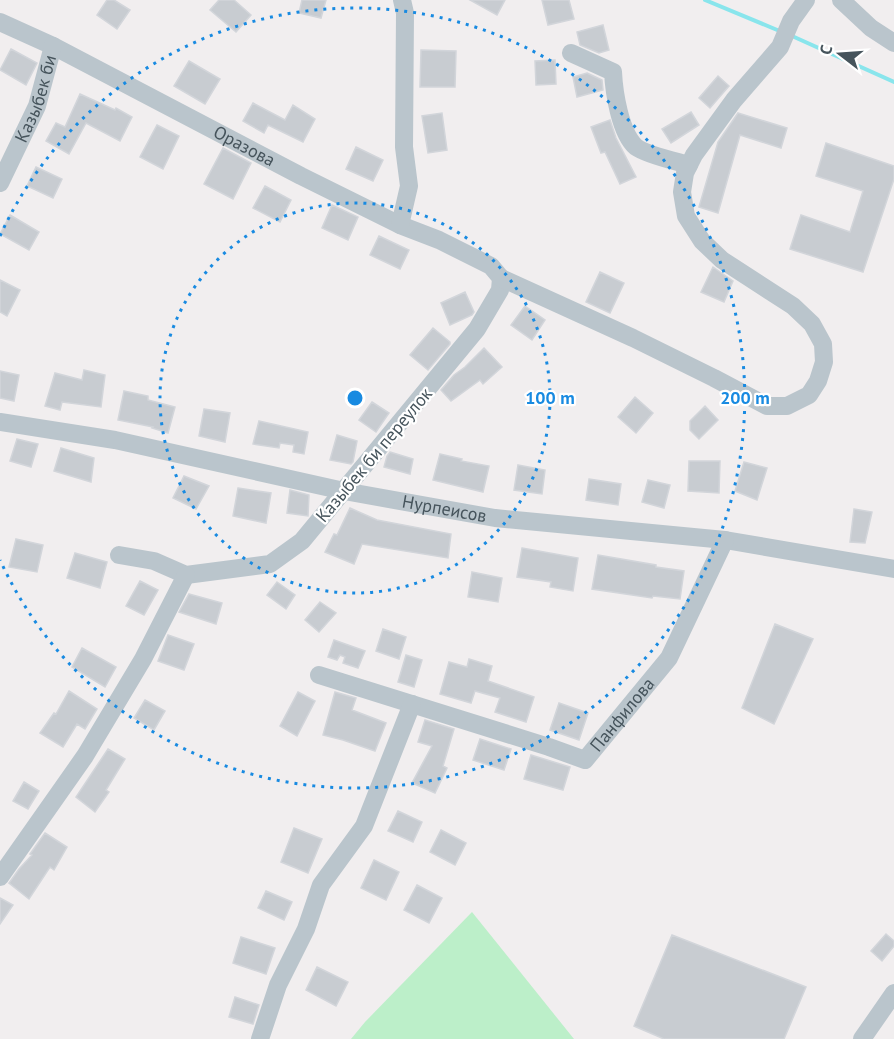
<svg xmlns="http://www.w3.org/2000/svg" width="894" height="1039" viewBox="0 0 894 1039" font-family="'PT Sans',sans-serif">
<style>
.green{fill:#bcefc9}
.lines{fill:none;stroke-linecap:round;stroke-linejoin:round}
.stream{stroke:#89e5ec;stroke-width:4}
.building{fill:#c8ccd1;stroke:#d2d5da;stroke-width:1.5}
.minor{stroke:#bac5cc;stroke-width:18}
.ring{fill:none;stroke:#188ae1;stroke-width:3;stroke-dasharray:3 6}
.labels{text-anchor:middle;stroke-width:4.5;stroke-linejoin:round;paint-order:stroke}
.street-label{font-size:18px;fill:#46545c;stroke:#fff}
.centre{fill:#188ae1;stroke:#fff;stroke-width:3}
.ring-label{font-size:18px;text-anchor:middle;font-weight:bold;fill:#188ae1;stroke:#fff;stroke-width:4.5;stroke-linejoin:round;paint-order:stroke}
</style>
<rect width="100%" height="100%" fill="#f1eeef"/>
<path class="green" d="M472,912L574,1039H351L365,1022Z"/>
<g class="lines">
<path class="stream" d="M705,0L782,32
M792,36L894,82"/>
</g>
<path class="building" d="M107,0H114L130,10L117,29L97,15Z
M219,0H234L251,15L236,32L210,10Z
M302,0H326L321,18L299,13Z
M470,0H505L497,15Z
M542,0H569L574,19L548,25Z
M603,25L609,50L599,53L580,45L577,32Z
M11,49L37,63L26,85L0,70Z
M421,50L456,51L455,87H420Z
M555,60L556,84L536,85L535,61Z
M189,61L220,79L205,104L174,86Z
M587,73L602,80L603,90L577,97L573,77Z
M718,76L729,86L710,108L699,98Z
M80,94L115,110L116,108L132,117L120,141L86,123L69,154L46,141L56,123L65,127Z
M253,103L285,120L293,105L315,119L303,142L268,125L264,133L243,121Z
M691,112L699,125L671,143L662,129Z
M442,113L447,150L428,153L422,116Z
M738,113L787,128L781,148L740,135L718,213L699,207L718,142Z
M610,120L616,138L636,177L620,184L605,152L601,153L591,127Z
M157,125L179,136L163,169L140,157Z
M826,143L894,166V179L863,272L790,249L801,215L850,232L863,191L816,176Z
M356,147L383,160L373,181L346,169Z
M223,148L251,163L233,199L204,184Z
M36,167L62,179L53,198L27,186Z
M265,186L291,200L280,222L253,208Z
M332,205L358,217L348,240L322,228Z
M10,215L39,232L29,250L0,234Z
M379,236L409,250L400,269L370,255Z
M713,267L733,281L724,302L701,292Z
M600,272L624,283L610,313L586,302Z
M0,280L20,290L7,316L0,312Z
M465,292L474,312L472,315L450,325L441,303Z
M525,306L545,320L532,340L511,325Z
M433,328L450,342V344L428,370L410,355Z
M484,348L502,367L483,384L480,380L451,401L441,390L454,375L465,367Z
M84,370L105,375L101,407L62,402L60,410L45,406L55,373L82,380Z
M0,371L19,375L14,401L0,398Z
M124,391L148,396V400L175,407L168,433L152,428L153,427L118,420Z
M635,397L653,413L636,433L618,417Z
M372,402L389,413L376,432L359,420Z
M705,406L718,420L699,439L690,430V421Z
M204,409L230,413L225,442L199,436Z
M259,421L308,432L304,454L293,452L294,445L280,443L279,448L253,444Z
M337,435L357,441L353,462L351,464L330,460Z
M17,439L38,444L31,467L10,461Z
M61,448L94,458L91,482L54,471Z
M390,452L413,459L410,474L384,467L387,456Z
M440,454L462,459L461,461L489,466L483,492L433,480Z
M689,461H720L719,493L688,491Z
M744,462L767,468L757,500L735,491Z
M518,465L545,470L542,494L514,490Z
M184,476L209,486L196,509L173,498Z
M589,479L621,484L618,505L586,500Z
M648,480L670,485L664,508L642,502Z
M238,488L271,493L266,523L233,516Z
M290,490L309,495L308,516L287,513Z
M350,508L377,520L451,534L448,558L362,544L354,564L325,552L334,534L337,535Z
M854,509L872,512L865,543L850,542Z
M16,539L43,545L37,572L9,567Z
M522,548L578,558L573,591L550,587L551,582L517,577Z
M75,553L107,562L100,588L67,578Z
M598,555L656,565V567L684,571L680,599L653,596L652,598L592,589Z
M472,572L502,578L498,602L468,597Z
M140,581L158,590L144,615L126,606Z
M277,582L295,595L286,609L267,595Z
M189,594L222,603L216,624L179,612Z
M320,602L336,613L319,632L305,620Z
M775,624L813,639L774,724L742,708Z
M383,629L406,637L399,659L376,651Z
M168,635L194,644L184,670L158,661Z
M334,640L365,651L358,668L343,663L345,657L340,655L337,660L328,657Z
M82,648L116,667L105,687L72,667Z
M406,655L422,660L414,687L398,682Z
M469,659L492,666L488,681L534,697L526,722L495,712L500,698L475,691L471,703L440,694L449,662L467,667Z
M69,691L97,709L85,729L77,724L63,747L40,733L54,713L56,714Z
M298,692L315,701L297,736L280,726Z
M335,692L356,698L352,710L386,723L375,751L343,740L323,735Z
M145,700L165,711L154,730L134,718Z
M559,703L588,713L579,740L550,730Z
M425,720L454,729L443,766L447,768L435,793L412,783L432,746L418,742Z
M480,739L511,749L504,770L473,760Z
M108,749L125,759L106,790L109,792L95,812L76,797Z
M531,755L570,767L563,790L524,779Z
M24,782L39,791L28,809L13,801Z
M398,811L422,822L413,842L388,831Z
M294,828L322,839L308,873L281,862Z
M441,830L466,843L455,865L430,852Z
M45,833L67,847L54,870L50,867L29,899L9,883L19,869L32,855L30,854Z
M374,860L399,872L386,900L361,888Z
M417,885L442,898L429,923L404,910Z
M266,891L292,902L284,920L258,908Z
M0,898L13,905L0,924Z
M886,934L894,941V946L882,961L871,951Z
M672,935L806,987L784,1039H664L634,1026Z
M241,937L275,948L266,974L233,963Z
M317,967L348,982L336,1006L306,990Z
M235,997L259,1005L253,1024L229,1017Z"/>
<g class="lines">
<g class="minor">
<path d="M841,0L871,28L894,43"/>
<path id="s1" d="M0,22L53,46L301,176L400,225L439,240L491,266L501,278L500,290L477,329L302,541L270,564L186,575L154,561L119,555"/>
<path d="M571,53L613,72C614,92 620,133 636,147C647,155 675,161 689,165"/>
<path id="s2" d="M0,183L37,106L53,46"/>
<path d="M400,225L409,186L404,147L405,13L402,0"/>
<path d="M501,278L633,338L714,378L767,406H787L809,395L818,381L824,362L823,344L812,324L793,306L722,260L702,241L686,216L682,192L685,173L694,155L734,100L780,47L791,21L806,0"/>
<path id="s3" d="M0,422L115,440L344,491L495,518L725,540L894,569"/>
<path id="s4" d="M319,675L549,747L585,760L669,658L725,540"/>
<path d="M0,877L85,756L143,659L186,575"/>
<path d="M260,1039L278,985L306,929L321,885L364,826L412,704"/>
<path d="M862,1039L894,993"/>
</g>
</g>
<g class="ring">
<circle cx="355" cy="398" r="195"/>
<path d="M0 236A390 390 0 1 1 0 560"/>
</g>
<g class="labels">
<g class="street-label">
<text dy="6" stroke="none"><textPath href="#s2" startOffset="92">Казыбек би</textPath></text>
<text dy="6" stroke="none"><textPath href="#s1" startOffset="274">Оразова</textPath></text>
<text transform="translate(374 455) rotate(-50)" y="6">Казыбек би переулок</text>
<text dy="6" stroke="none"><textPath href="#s3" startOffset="453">Нурпеисов</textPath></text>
<text dy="6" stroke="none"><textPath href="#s4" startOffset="338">Панфилова</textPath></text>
</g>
</g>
<circle cx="355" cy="398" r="9" class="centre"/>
<g class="ring-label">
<text x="550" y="404">100 m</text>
<text x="745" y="404">200 m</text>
</g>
<g transform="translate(840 54) rotate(287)" stroke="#ffffff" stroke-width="4.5" paint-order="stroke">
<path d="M0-4.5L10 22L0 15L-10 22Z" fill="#46545c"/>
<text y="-9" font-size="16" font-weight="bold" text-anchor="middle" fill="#46545c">С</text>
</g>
</svg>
